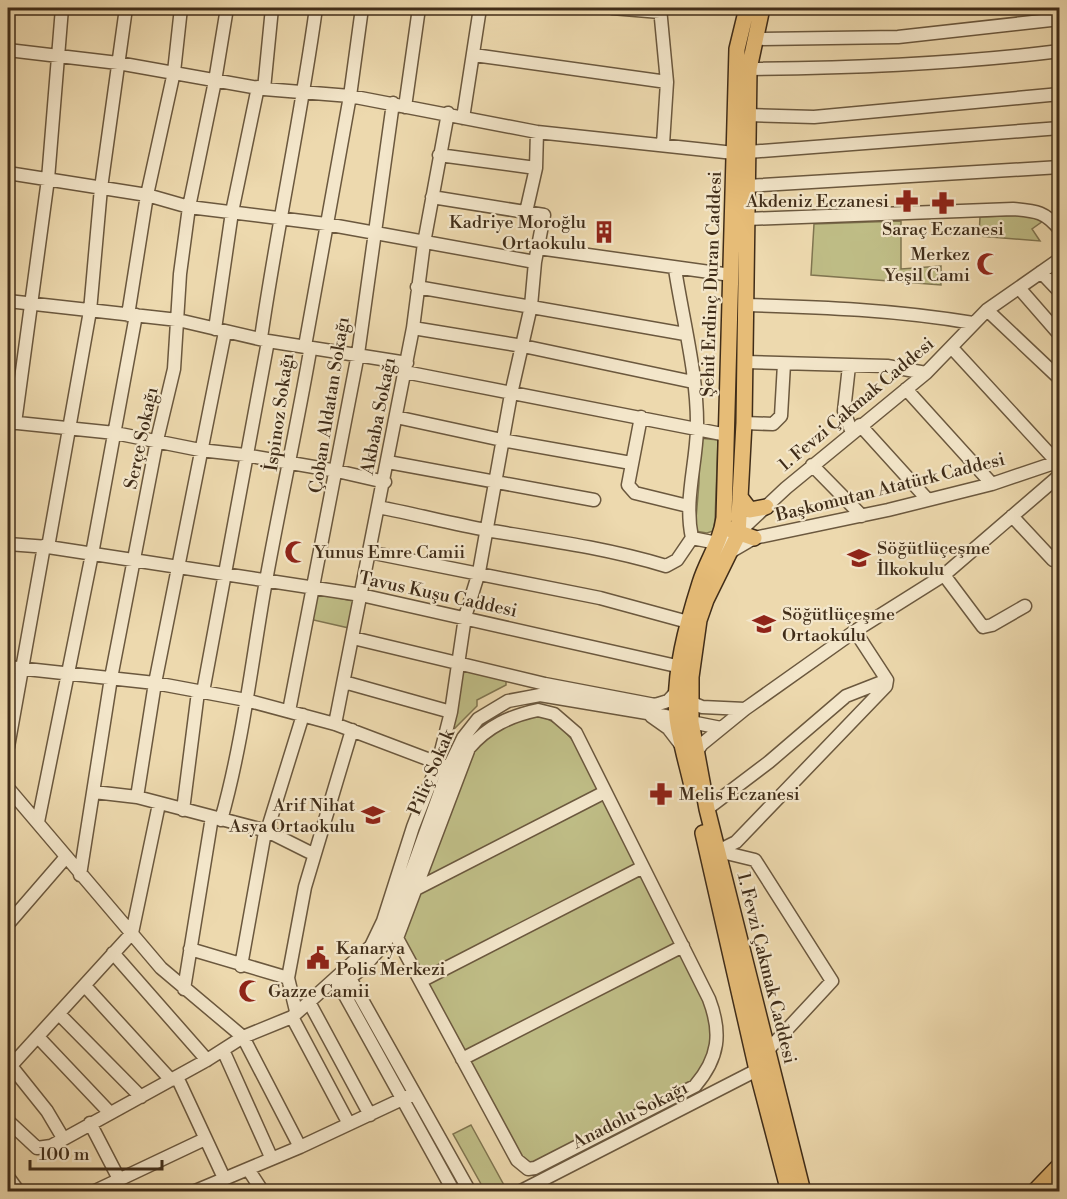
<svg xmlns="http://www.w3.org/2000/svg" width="1067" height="1199" viewBox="0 0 1067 1199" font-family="'Libre Bodoni',serif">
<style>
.green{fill:#bfbd86;stroke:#807550;stroke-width:1.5}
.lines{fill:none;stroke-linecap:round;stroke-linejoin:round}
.minor-casing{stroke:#6b583e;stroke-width:15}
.major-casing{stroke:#402d19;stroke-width:18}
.minor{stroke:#f3e6ca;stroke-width:12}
.major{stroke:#e6bc77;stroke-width:15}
.labels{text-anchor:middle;stroke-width:4.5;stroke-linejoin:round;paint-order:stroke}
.poi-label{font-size:18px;fill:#402d19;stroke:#f3e6ca;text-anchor:start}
.street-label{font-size:18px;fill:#402d19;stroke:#f3e6ca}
</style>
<rect width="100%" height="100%" fill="#edd9ae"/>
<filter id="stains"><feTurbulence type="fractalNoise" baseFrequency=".00333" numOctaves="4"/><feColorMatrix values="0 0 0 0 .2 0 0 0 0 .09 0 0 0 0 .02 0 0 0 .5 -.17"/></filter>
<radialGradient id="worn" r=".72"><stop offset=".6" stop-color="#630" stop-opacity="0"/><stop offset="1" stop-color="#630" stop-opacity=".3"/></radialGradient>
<path class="green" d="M1024,215L1043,221L1032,229L1040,241L979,236L980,217Z
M901,221V269L941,266V285L811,275L814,224Z
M699,438L718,440L715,520L713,531L707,533L695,531L699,483Z
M315,593L353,601L349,628L309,619Z
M462,670L506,678V685L477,700V706L453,730Z
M538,715C573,725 584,761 599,791L424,881L473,751C491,730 512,722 538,715Z
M602,797L637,867L424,977L403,937L420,890Z
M640,872L677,946L465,1055L426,981Z
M680,951L705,1001L713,1029L711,1055L692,1082L533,1163L524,1161L468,1060Z
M471,1125L505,1187L497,1191H485L453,1134Z"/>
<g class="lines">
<g class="minor-casing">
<path id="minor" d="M612,8L660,12
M660,8L667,82L663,144
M755,39L898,37L1060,19
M8,50L118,63L264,89L350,96L537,132L734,153
M474,55L667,82
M749,69C853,68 956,64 1060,51
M264,89L272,8
M405,107L419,8
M748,115L814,117L1060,94
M463,118L480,8
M748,152L1060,128
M439,155L536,168
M8,173L147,195L189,207L326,224L535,262
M747,186L1060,167
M526,212L536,168L537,132
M747,219L1013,209C1035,211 1045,211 1060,230
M538,248L731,275
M675,269C683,321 698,376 697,429C696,466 684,501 692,538L717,543
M1041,272L1060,292
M417,287L685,334
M1019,288L1060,335
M8,301L178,320L268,341L407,363
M746,305C822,307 897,310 973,323
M987,310L1060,379
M128,315L147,195L174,72L181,8
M413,328L523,346L693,382
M215,329L232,212L258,87
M261,338C277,227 301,118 316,8
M952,348L1056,461
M745,362L887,366L926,373
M849,366L844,411L852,433
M405,372L727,435
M906,389L992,484
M396,417L502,440L631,463
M641,417L628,485L635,493L688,506
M8,422L115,433L200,450L245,455L337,471L385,482
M15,423L48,179L62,8
M744,423L773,424L781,416L784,364
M860,425L927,499
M388,462L594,500
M812,465L862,516
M378,507C414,514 450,523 486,530C547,540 606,548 666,566L677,560L692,538
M1012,516L1053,560
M8,544L48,547L361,595L681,667
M48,547L90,311L101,188L126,8
M369,552L600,598L688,622
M730,552L754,538L888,510L992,484L1060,461
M711,558L786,488L926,373L987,310L1060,259
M944,575L983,627L992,625L1025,606
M353,638L545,684L655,705L668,701L678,690
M8,667L155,683L246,700L335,724L446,766
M344,682L451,712
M203,692L268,341
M690,702L702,707L745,709
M538,710L554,714L576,733L709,999C722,1033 719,1058 695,1086L535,1168L528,1169L517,1160L397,938L469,748C488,726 510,716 538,710Z
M289,711L358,354L393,103
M651,716L668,728L681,745
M691,722L721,728
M335,724L413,328L424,243L448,113
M8,747L44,546
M695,754L702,744L745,709L855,631L944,575L1060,475
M8,788L161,968L243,1037L300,1147
M94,792L137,797L267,831L313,854
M137,797L155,683L225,332
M707,809L769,762L846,696L887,680
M183,810L198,692
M221,820C242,746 251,668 264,592C278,512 296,432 310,351L305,346L350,96L362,8
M38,822L92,554L136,315
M267,831L303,715
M718,851L736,842L886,686L887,680L855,631
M718,851L755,860L832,981L767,1051
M80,875L111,678L157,440L174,369L180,274L189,207L215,81L227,8
M416,889L605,792
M8,924L66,857
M190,949L288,978
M113,953L207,1060
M241,966L265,832
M347,973L470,1192
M337,981L454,1192
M421,981L643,867
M340,985L362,969L386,942L449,767L463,738L478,719L508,701L540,695L677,718
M85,986L171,1080
M184,989L212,817
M309,1002L371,946L383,921L413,827L438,763L451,712L465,617L479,572L511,394L531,306L535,262L544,215L432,197
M296,1011L288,978L305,887L352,730
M59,1014L141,1097
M292,1017L349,1124
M38,1037L110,1113
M223,1050L271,1157
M462,1059L683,946
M11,1066L47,1111L63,1138
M8,1069L132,933L159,804
M177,1077L224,1178
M8,1121L37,1148L51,1146L207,1060L243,1037L292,1017L309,1002L370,1115
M90,1123L119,1179
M248,1169L263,1192
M8,1177L19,1192
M93,1192L205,1139
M193,1192L300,1147L411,1095
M519,1192L757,1070L764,1068"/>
</g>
<g class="major-casing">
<path id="major" d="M762,8L749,69L744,423L738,535L706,600L699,620L691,677V722L707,809L803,1192
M740,497L750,510L766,507
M731,530L754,538
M692,786C687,764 680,741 677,718C673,674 687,624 700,583C707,560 721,542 724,518L737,49L747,8
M703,833L757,1070L789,1192
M1034,1192L1060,1165"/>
</g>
<use href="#minor" class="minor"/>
<use href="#major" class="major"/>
</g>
<defs>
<g id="pharmacy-bare" transform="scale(1.8)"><path d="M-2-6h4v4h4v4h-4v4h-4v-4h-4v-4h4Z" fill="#8f2418" stroke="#f3e6ca" stroke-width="2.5" paint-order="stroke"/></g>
<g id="building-bare" transform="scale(1.8)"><path d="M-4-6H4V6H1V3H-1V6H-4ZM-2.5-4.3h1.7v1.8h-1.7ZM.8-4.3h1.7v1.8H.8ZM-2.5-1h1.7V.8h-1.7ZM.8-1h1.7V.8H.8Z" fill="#8f2418" stroke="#f3e6ca" stroke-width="2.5" paint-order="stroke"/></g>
<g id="mosque-bare" transform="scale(1.8)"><path d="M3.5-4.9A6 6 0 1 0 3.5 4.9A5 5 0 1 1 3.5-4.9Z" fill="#8f2418" stroke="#f3e6ca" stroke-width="2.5" paint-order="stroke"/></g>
<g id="school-bare" transform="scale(1.8)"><path d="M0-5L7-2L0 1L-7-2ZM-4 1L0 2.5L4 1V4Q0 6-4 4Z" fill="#8f2418" stroke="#f3e6ca" stroke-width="2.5" paint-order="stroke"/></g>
<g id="civic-bare" transform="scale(1.8)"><path d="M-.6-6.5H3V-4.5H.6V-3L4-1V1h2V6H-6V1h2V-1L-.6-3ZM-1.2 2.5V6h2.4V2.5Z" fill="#8f2418" stroke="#f3e6ca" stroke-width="2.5" paint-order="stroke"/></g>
</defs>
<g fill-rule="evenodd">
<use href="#pharmacy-bare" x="907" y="201"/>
<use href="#pharmacy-bare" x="943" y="203"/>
<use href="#building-bare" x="604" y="232"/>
<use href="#mosque-bare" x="988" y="264"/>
<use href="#mosque-bare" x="296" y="552"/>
<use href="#school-bare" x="859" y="558"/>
<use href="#school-bare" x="764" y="624"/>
<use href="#pharmacy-bare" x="661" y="794"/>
<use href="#school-bare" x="373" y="815"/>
<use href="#civic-bare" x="318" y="958"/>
<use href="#mosque-bare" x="250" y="991"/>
</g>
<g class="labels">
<g class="poi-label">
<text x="889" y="207" text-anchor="end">Akdeniz Eczanesi</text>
<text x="586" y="228" text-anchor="end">Kadriye Moroğlu<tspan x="586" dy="21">Ortaokulu</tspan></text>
<text x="943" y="235" text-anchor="middle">Saraç Eczanesi</text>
<text x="970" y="260" text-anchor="end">Merkez<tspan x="970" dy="21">Yeşil Cami</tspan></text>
<text x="877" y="554">Söğütlüçeşme<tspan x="877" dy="21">İlkokulu</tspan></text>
<text x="314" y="558">Yunus Emre Camii</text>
<text x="782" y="620">Söğütlüçeşme<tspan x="782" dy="21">Ortaokulu</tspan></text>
<text x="679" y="800">Melis Eczanesi</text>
<text x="355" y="811" text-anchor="end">Arif Nihat<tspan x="355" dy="21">Asya Ortaokulu</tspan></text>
<text x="336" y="954">Kanarya<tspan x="336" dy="21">Polis Merkezi</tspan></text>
<text x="268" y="997">Gazze Camii</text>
</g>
<g class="street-label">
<text transform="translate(711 284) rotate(-88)" y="6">Şehit Erdinç Duran Caddesi</text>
<text transform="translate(856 404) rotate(-40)" y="6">1. Fevzi Çakmak Caddesi</text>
<text transform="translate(329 405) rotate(-81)" y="6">Çoban Aldatan Sokağı</text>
<text transform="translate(279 412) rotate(-82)" y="6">İspinoz Sokağı</text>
<text transform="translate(378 416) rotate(-79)" y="6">Akbaba Sokağı</text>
<text transform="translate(141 438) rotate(-78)" y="6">Serçe Sokağı</text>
<text transform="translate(890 487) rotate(-14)" y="6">Başkomutan Atatürk Caddesi</text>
<text transform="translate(438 594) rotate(12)" y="6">Tavus Kuşu Caddesi</text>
<text transform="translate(431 772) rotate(-67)" y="6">Piliç Sokak</text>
<text transform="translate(767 968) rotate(76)" y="6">1. Fevzi Çakmak Caddesi</text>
<text transform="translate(630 1115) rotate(-27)" y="6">Anadolu Sokağı</text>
</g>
</g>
<rect width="1067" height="1199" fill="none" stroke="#edd9ae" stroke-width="30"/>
<rect x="9" y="9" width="1049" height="1181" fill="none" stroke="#402d19" stroke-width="3"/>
<rect x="15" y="15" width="1037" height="1169" fill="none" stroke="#402d19" stroke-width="1.5"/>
<path d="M30 1160v9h132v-9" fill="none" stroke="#402d19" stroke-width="3"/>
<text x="39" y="1160" font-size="18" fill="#402d19" stroke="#f3e6ca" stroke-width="4.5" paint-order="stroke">100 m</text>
<rect width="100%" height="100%" filter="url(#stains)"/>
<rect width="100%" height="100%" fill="url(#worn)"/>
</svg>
